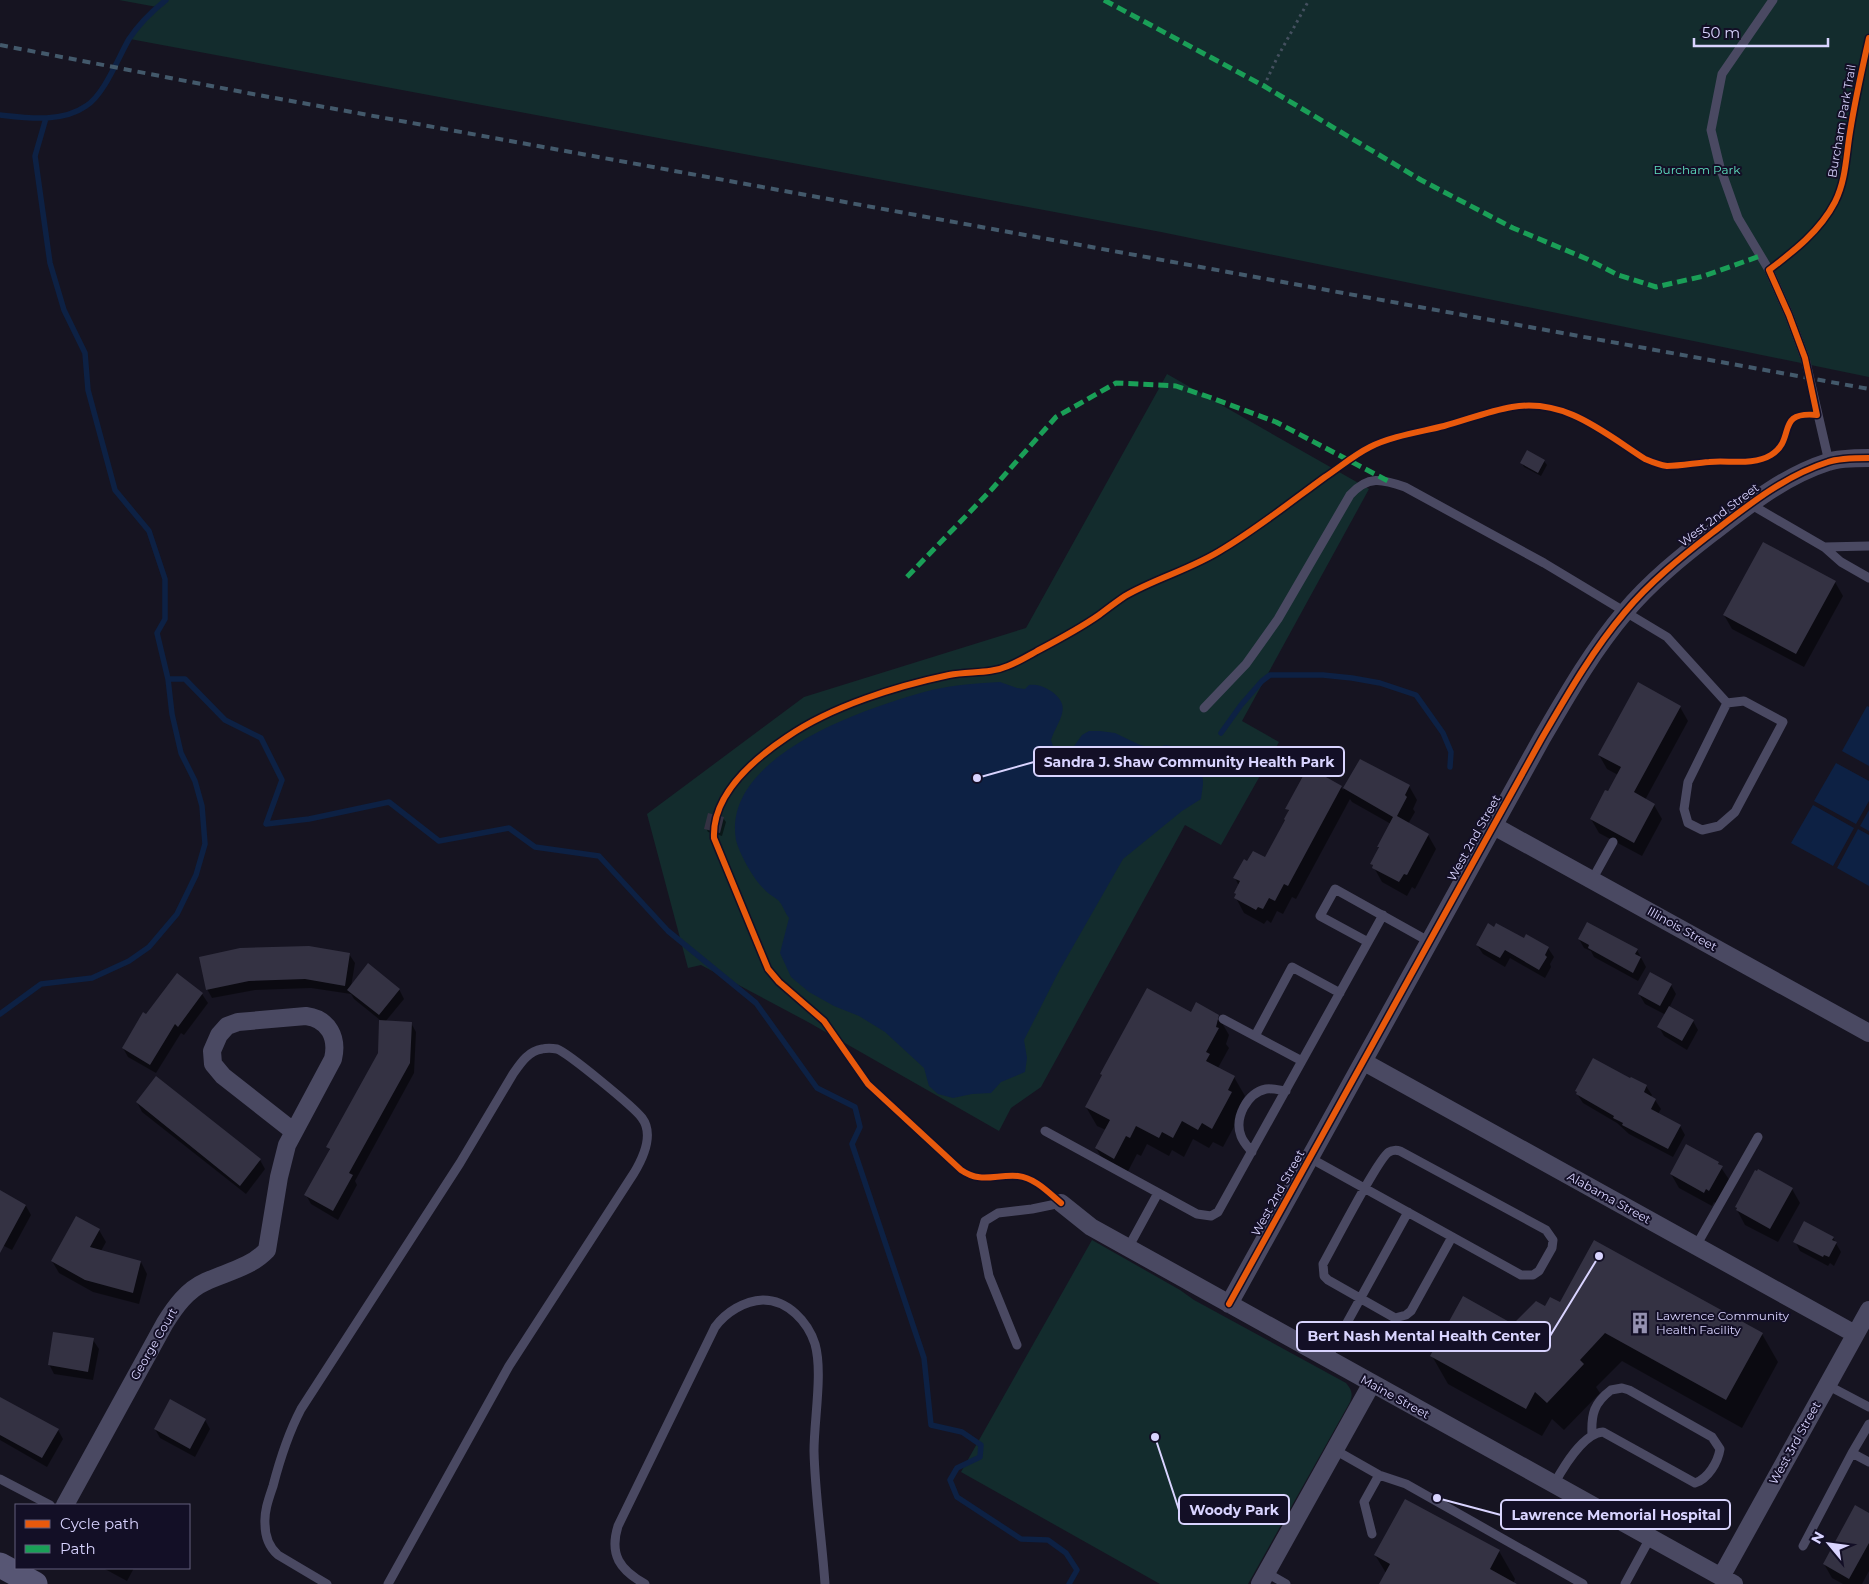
<svg xmlns="http://www.w3.org/2000/svg" width="1869" height="1584" viewBox="0 0 1869 1584" font-family="Montserrat,sans-serif">
<style>
.green{fill:#132c2d}
.water{fill:#0d2144}
.shadow{fill:#0007}
.lines{fill:none;stroke-linecap:round;stroke-linejoin:round}
.stream{stroke:#0d2144;stroke-width:5.5}
.building{fill:#343243}
.path{stroke:#44505f;stroke-width:3;stroke-dasharray:2.5 4;stroke-linecap:butt}
.lane{stroke:#4a4962;stroke-width:9}
.street{stroke:#4a4962;stroke-width:18}
.secondary{stroke:#575674;stroke-width:25}
.rail{stroke:#43596b;stroke-width:4;stroke-dasharray:8 6;stroke-linecap:butt}
.quiet{stroke:#1a9f57;stroke-width:5;stroke-dasharray:10 5;stroke-linecap:butt}
.cycleway-casing{stroke:#130f26;stroke-width:9}
.cycleway{stroke:#e8590c;stroke-width:6}
.labels{text-anchor:middle;stroke-width:4;stroke-linejoin:round;paint-order:stroke}
.street-label{font-size:12px;fill:#d9d4ff;stroke:#130f26}
.park-label{font-size:12px;fill:#5fe0c0;stroke:#130f26}
.poi-label{font-size:12px;fill:#d9d4ff;stroke:#130f26;text-anchor:start}
.leader{fill:none;stroke:#d9d4ff;stroke-width:2}
.callout-dot{fill:#d9d4ff;stroke:#130f26;stroke-width:2}
.callout{fill:#130f26;stroke:#d9d4ff;stroke-width:2}
.callout-label{font-size:14px;text-anchor:middle;font-weight:bold;fill:#d9d4ff}
</style>
<rect width="100%" height="100%" fill="#161421"/>
<path class="green" d="M119,0H1869V377L1161,232L130,39L140,24L157,7Z
M1167,374L1369,489L1242,721L1279,742L1221,845L1185,825L1041,1087L1011,1108L999,1131L808,1022L701,965L688,968L647,814L804,697L1026,628Z
M1092,1240L1180,1290L1194,1300L1346,1383C1352,1390 1353,1394 1350,1402L1248,1584H1160L961,1472Z"/>
<path class="water" d="M1000,682L1017,688L1025,689L1029,685C1038,684 1044,687 1051,691C1074,707 1057,721 1051,740L1053,746L1059,752L1066,753L1072,749L1082,735L1089,731H1100L1115,733L1140,745L1153,748L1166,745L1176,747L1180,751L1202,764L1203,784L1201,799L1182,811L1123,859L1059,971L1024,1040L1027,1058L1025,1072L1001,1082L991,1093L972,1094L953,1098L938,1094L929,1086L924,1068L885,1032L859,1016L834,1006L809,992L791,977L780,953L789,918C785,913 783,906 779,901C775,897 768,894 764,889C754,880 739,853 736,840C721,755 870,706 932,690C954,685 977,683 1000,682Z
M1867,706L1869,707V766L1842,751Z
M1836,763L1869,781V801L1856,824L1814,801Z
M1813,805L1854,828L1833,866L1791,843Z
M1869,810V831L1860,826Z
M1858,829L1869,835V886L1837,868Z"/>
<path class="shadow" d="M1544,461L1547,465L1541,476L1524,467L1522,463Z
M1835,582L1843,596L1804,667L1732,629L1724,615Z
M1638,684L1680,707L1688,721L1645,800L1654,805L1662,819L1642,856L1599,833L1591,819L1618,775L1607,769L1599,755Z
M1361,760L1409,786L1417,800L1413,809L1415,812L1408,824L1428,835L1436,849L1415,889L1412,887L1407,896L1382,882L1372,864L1379,848L1378,847L1391,824L1352,802L1350,799L1296,899L1292,897L1283,914L1277,911L1271,923L1267,920L1264,924L1244,913L1236,898L1237,896L1235,893L1239,886L1235,878L1248,862L1265,859L1289,812L1287,808L1341,787L1343,790Z
M723,818L726,822L722,836L708,832L706,828Z
M1579,939L1637,950L1646,967L1638,981L1594,957L1591,951L1584,948Z
M1525,940L1548,948L1554,957L1550,964L1551,967L1545,978L1510,958L1505,967L1483,954L1477,945Z
M349,954L355,963L351,987L399,989L404,999L385,1022L411,1023L416,1032L414,1073L355,1181L357,1185L338,1220L311,1204L306,1195L330,1151L328,1147L379,1054L380,1020L354,999L351,994L311,988L255,990L212,998L207,989Z
M1671,985L1676,994L1669,1008L1693,1021L1698,1030L1687,1050L1664,1036L1659,1027L1666,1015L1645,1004L1639,994Z
M202,994L208,1003L184,1035L181,1033L156,1073L128,1057L123,1048L146,1015Z
M1191,1014L1218,1016L1229,1035L1226,1044L1229,1048L1218,1068L1234,1077L1245,1096L1239,1107L1242,1112L1223,1147L1213,1142L1209,1148L1193,1139L1184,1157L1172,1150L1169,1156L1147,1144L1141,1156L1137,1154L1125,1177L1107,1167L1096,1148L1106,1130L1097,1126L1086,1107L1103,1077L1101,1074Z
M157,1078L260,1160L265,1169L246,1194L142,1112L137,1102Z
M1631,1080L1646,1086L1652,1095L1650,1098L1655,1100L1661,1109L1658,1114L1680,1126L1685,1135L1673,1157L1629,1134L1617,1123L1583,1103L1577,1094Z
M1718,1163L1730,1181L1717,1204L1714,1202L1712,1206L1679,1188L1671,1174Z
M1792,1189L1800,1203L1778,1242L1745,1225L1737,1210L1736,1207Z
M0,1192L26,1206L31,1215L12,1250L0,1244Z
M99,1230L106,1242L101,1251L141,1262L147,1274L139,1304L93,1292L59,1273L52,1261Z
M1833,1238L1841,1252L1834,1266L1830,1263L1828,1266L1800,1251L1795,1241Z
M1560,1304L1762,1334L1778,1362L1742,1428L1622,1361L1596,1387L1600,1393L1564,1430L1552,1419L1542,1436L1448,1384L1432,1356L1513,1326L1545,1308Z
M93,1340L99,1349L93,1380L54,1374L49,1364Z
M0,1398L58,1430L63,1439L47,1467L0,1440Z
M205,1420L210,1429L195,1457L160,1438L155,1429Z
M1869,1515V1571L1862,1584H1843L1832,1578L1824,1564Z
M1499,1551L1515,1579L1513,1584H1380L1386,1573L1375,1555Z
M103,1568H134L127,1581Z"/>
<g class="lines">
<path class="stream" d="M0,115C27,118 62,123 86,106C104,95 118,58 129,39C139,24 152,11 166,0
M168,679H185L225,720L261,738L282,780L266,824L309,819L389,802L439,841L509,828L535,847L599,856L668,931L756,1003L817,1088L855,1107L860,1127L852,1144L924,1358L931,1425L962,1432L981,1445L980,1457L957,1468L950,1480L957,1497L1021,1539L1048,1540L1066,1553L1077,1570L1069,1584
M1221,733L1241,705L1262,681L1270,675H1323L1352,678L1380,683L1416,695L1443,733L1451,752L1450,767
M0,1014L41,984L92,978L129,961L149,947L177,914L196,875L205,844L202,806L195,781L181,753L172,714L168,679L157,633L165,619V579L149,531L115,490L88,390L85,353L64,310L50,263L35,156L46,118"/>
</g>
<path class="building" d="M1527,450L1545,460L1538,473L1520,463Z
M1763,542L1836,581L1796,654L1723,615Z
M1638,682L1681,706L1634,792L1655,804L1634,843L1590,819L1605,790L1608,791L1621,767L1598,755Z
M1360,759L1410,785L1405,795L1407,797L1397,816L1429,834L1407,875L1404,874L1399,882L1372,868L1373,865L1370,864L1379,847H1377L1393,817L1343,788Z
M1308,767L1342,786L1288,886L1284,884L1275,901L1269,898L1263,909L1258,907L1256,910L1234,898L1236,894L1234,893L1240,881L1233,878L1244,859L1247,861L1253,851L1265,857L1285,820L1284,819L1289,810L1285,809Z
M708,813L724,817L720,833L704,829Z
M1587,922L1638,949L1635,954L1641,957L1633,973L1588,948L1589,945L1578,939Z
M1488,923L1494,927L1496,923L1524,938L1526,934L1549,947L1545,955L1547,957L1539,970L1505,950L1500,958L1476,945Z
M309,946L350,953L345,986L305,979L249,981L206,990L199,957L240,948Z
M368,963L400,989L379,1015L347,990Z
M1650,972L1672,984L1660,1006L1638,994Z
M177,973L203,993L178,1027L175,1024L150,1065L122,1048L143,1012L146,1014Z
M1147,988L1191,1012L1196,1002L1219,1015L1216,1027L1219,1028L1206,1052L1210,1054L1206,1061L1235,1076L1228,1090L1232,1092L1212,1129L1202,1123L1198,1130L1182,1121L1173,1138L1162,1132L1159,1138L1136,1126L1130,1138L1126,1136L1114,1159L1095,1148L1110,1120L1085,1107L1102,1075L1100,1074Z
M1669,1006L1694,1020L1682,1041L1657,1027Z
M379,1020L412,1022L410,1063L349,1173L353,1175L333,1211L304,1195L330,1149L326,1147L378,1053Z
M1593,1058L1630,1078L1631,1077L1647,1085L1644,1092L1656,1099L1651,1109L1681,1125L1668,1149L1622,1125L1623,1123L1613,1118L1614,1116L1576,1094L1577,1092L1575,1091Z
M156,1076L261,1159L240,1186L136,1102Z
M1686,1144L1719,1162L1718,1164L1723,1166L1709,1191L1706,1189L1704,1193L1670,1174Z
M1758,1169L1793,1188L1770,1229L1736,1210L1737,1208L1735,1207L1755,1170L1757,1171Z
M0,1190L26,1205L0,1253Z
M76,1216L100,1229L90,1247L141,1261L133,1293L85,1280L51,1261Z
M1804,1221L1834,1237L1832,1240L1837,1242L1829,1257L1824,1255L1823,1257L1793,1242Z
M1594,1240L1763,1333L1726,1400L1605,1333L1580,1360L1584,1364L1547,1403L1535,1392L1526,1409L1430,1356L1463,1296L1513,1324L1536,1301L1545,1306L1550,1297L1560,1302Z
M53,1332L94,1338L88,1372L48,1365Z
M0,1397L59,1429L42,1458L0,1435Z
M170,1399L206,1419L190,1449L154,1429Z
M1405,1499L1500,1550L1490,1569L1517,1584H1379L1390,1564L1374,1555Z
M1855,1505L1869,1513V1543L1849,1579L1823,1564Z"/>
<g class="lines">
<path class="path" d="M1264,86L1277,58L1309,0"/>
<path class="lane" d="M1773,0L1722,74L1711,130L1720,167L1738,218L1769,270L1789,315L1805,358L1829,462
M1750,504L1824,547L1869,546
M1824,547L1841,562L1869,578
M1204,708L1246,664L1278,619L1350,495C1368,475 1382,479 1405,487L1544,563L1667,637L1727,703L1744,701L1783,722L1735,812L1719,826L1702,830L1688,823L1684,809L1688,782L1727,703
M1592,880L1613,842
M1368,942L1320,916L1335,889L1430,942
M1223,1019L1302,1061
M1255,1036L1292,967L1340,993
M1045,1131L1197,1214L1211,1216L1218,1212L1383,915
M1252,1152C1248,1147 1243,1142 1241,1136C1234,1118 1247,1093 1266,1089C1272,1088 1279,1090 1286,1091
M1310,1158C1380,1197 1451,1236 1521,1275H1533L1539,1271L1552,1248L1553,1240L1546,1230L1400,1151C1397,1150 1392,1150 1389,1152C1379,1157 1332,1248 1323,1264L1324,1276L1328,1280L1395,1318L1406,1315L1411,1311L1452,1237
M1696,1246L1758,1137
M1128,1248L1158,1193
M1017,1345L989,1276L981,1235L985,1221L998,1213L1032,1209L1061,1203
M1327,1359L1408,1212
M1827,1385L1869,1407
M1869,1424L1852,1453L1869,1462
M1335,1450L1379,1475L1406,1484L1583,1584
M0,1479L50,1505
M1554,1484C1563,1468 1583,1433 1603,1432L1695,1483C1708,1479 1718,1462 1720,1449L1712,1437L1629,1390L1622,1388L1611,1390C1594,1403 1591,1414 1592,1435
M1372,1534L1364,1502L1379,1475
M1803,1546L1852,1453
M1267,1573L1286,1584
M327,1584L278,1555C269,1547 265,1536 265,1524C264,1511 269,1498 273,1486C280,1459 288,1434 301,1409L460,1163L513,1074C520,1064 528,1051 542,1049C546,1048 552,1048 557,1049C568,1053 634,1107 642,1118C654,1134 643,1158 634,1173L509,1366L388,1584
M645,1584C620,1570 609,1555 618,1526L715,1327C726,1312 744,1301 763,1300C788,1300 808,1322 815,1344C823,1372 814,1420 814,1451C815,1495 822,1540 825,1584
M1625,1584L1650,1538"/>
<path class="street" d="M1494,826L1869,1033
M1364,1062L1855,1334
M1061,1203L1091,1227L1734,1584
M1229,1304L1542,738C1567,695 1592,651 1625,612C1650,582 1681,557 1712,533C1747,506 1784,476 1828,462C1839,458 1856,458 1869,458
M65,1505L165,1323C175,1307 187,1290 205,1282C226,1272 250,1268 267,1250L279,1177L287,1145L333,1059C338,1038 329,1019 306,1016L238,1022L227,1026L219,1035L212,1051L213,1064L223,1076L293,1131
M1721,1577L1869,1310
M1260,1584L1372,1383"/>
<path class="secondary" d="M0,1565L35,1584"/>
<path class="rail" d="M0,45L253,94L1869,389"/>
<path class="quiet" d="M1104,0L1264,86L1421,180L1513,228L1587,259L1618,275L1656,287L1704,276L1760,256
M907,577L992,489L1056,417L1116,383L1176,386L1209,397L1276,422L1390,482"/>
<g class="cycleway-casing">
<path id="cycleway" d="M1061,1203C1048,1192 1035,1178 1018,1176C996,1174 981,1184 961,1170L868,1084L824,1021L779,982L768,969L714,838C712,794 754,759 787,737C832,706 897,686 949,675C969,671 990,674 1008,666C1018,662 1028,656 1037,651C1058,640 1079,629 1099,615C1107,609 1116,602 1125,596C1156,578 1192,569 1223,549C1258,528 1292,501 1325,477C1340,467 1354,455 1370,447C1392,436 1420,432 1444,426C1466,420 1489,411 1512,407C1565,398 1603,432 1645,459C1652,462 1659,465 1667,466C1681,466 1695,463 1709,462C1729,460 1753,466 1771,455C1797,439 1774,411 1817,415L1805,358L1789,315L1769,270C1794,251 1820,231 1835,202C1846,180 1846,156 1850,132C1855,100 1862,69 1869,38
M1229,1304L1542,738C1567,695 1592,651 1625,612C1650,582 1681,557 1712,533C1747,506 1784,476 1828,462C1839,458 1856,458 1869,458"/>
</g>
<use href="#cycleway" class="cycleway"/>
</g>
<defs>
<g id="building-bare" transform="scale(1.725)"><path d="M-4-6H4V6H1V3H-1V6H-4ZM-2.5-4.3h1.7v1.8h-1.7ZM.8-4.3h1.7v1.8H.8ZM-2.5-1h1.7V.8h-1.7ZM.8-1h1.7V.8H.8Z" fill="#9591b1" stroke="#130f26" stroke-width="2.5" paint-order="stroke"/></g>
</defs>
<g fill-rule="evenodd">
<use href="#building-bare" x="1640" y="1323"/>
</g>
<g class="labels">
<g class="street-label">
<text transform="translate(1842 121) rotate(-80)" y="4">Burcham Park Trail</text>
<text transform="translate(1719 515) rotate(-37)" y="4">West 2nd Street</text>
<text transform="translate(1474 838) rotate(-61)" y="4">West 2nd Street</text>
<text transform="translate(1682 929) rotate(29)" y="4">Illinois Street</text>
<text transform="translate(1278 1193) rotate(-61)" y="4">West 2nd Street</text>
<text transform="translate(1609 1198) rotate(29)" y="4">Alabama Street</text>
<text transform="translate(154 1344) rotate(-60)" y="4">George Court</text>
<text transform="translate(1395 1397) rotate(29)" y="4">Maine Street</text>
<text transform="translate(1795 1443) rotate(-61)" y="4">West 3rd Street</text>
</g>
<g class="park-label">
<text x="1697" y="174">Burcham Park</text>
</g>
<g class="poi-label">
<text x="1656" y="1320">Lawrence Community<tspan x="1656" dy="14">Health Facility</tspan></text>
</g>
</g>
<path class="leader" d="M977 778L1034 762M1599 1256L1550 1336M1155 1437L1179 1510M1437 1498L1501 1515"/>
<g class="callout-dot">
<circle cx="977" cy="778" r="5"/>
<circle cx="1599" cy="1256" r="5"/>
<circle cx="1155" cy="1437" r="5"/>
<circle cx="1437" cy="1498" r="5"/>
</g>
<g class="callout">
<rect x="1034" y="747" width="310" height="29" rx="5"/>
<rect x="1297" y="1322" width="253" height="29" rx="5"/>
<rect x="1179" y="1495" width="110" height="29" rx="5"/>
<rect x="1501" y="1500" width="229" height="29" rx="5"/>
</g>
<g class="callout-label">
<text x="1189" y="767">Sandra J. Shaw Community Health Park</text>
<text x="1424" y="1341">Bert Nash Mental Health Center</text>
<text x="1234" y="1515">Woody Park</text>
<text x="1616" y="1520">Lawrence Memorial Hospital</text>
</g>
<rect x="15" y="1504" width="175" height="65" fill="#130f26" stroke="#625e7d"/>
<rect x="25" y="1520" width="25" height="8" fill="#e8590c" stroke="#625e7d"/>
<text x="60" y="1529" font-size="15" fill="#d9d4ff">Cycle path</text>
<rect x="25" y="1545" width="25" height="8" fill="#1a9f57" stroke="#625e7d"/>
<text x="60" y="1554" font-size="15" fill="#d9d4ff">Path</text>
<g transform="translate(1829 1544) rotate(299)" stroke="#130f26" stroke-width="4" paint-order="stroke">
<path d="M0-4L9 19L0 12L-9 19Z" fill="#d9d4ff"/>
<text y="-8" font-size="14" font-weight="bold" text-anchor="middle" fill="#d9d4ff">N</text>
</g>
<path d="M1694 38v8h134v-8" fill="none" stroke="#d9d4ff" stroke-width="2.5"/>
<text x="1702" y="38" font-size="15" fill="#d9d4ff" stroke="#130f26" stroke-width="4" paint-order="stroke">50 m</text>
</svg>
